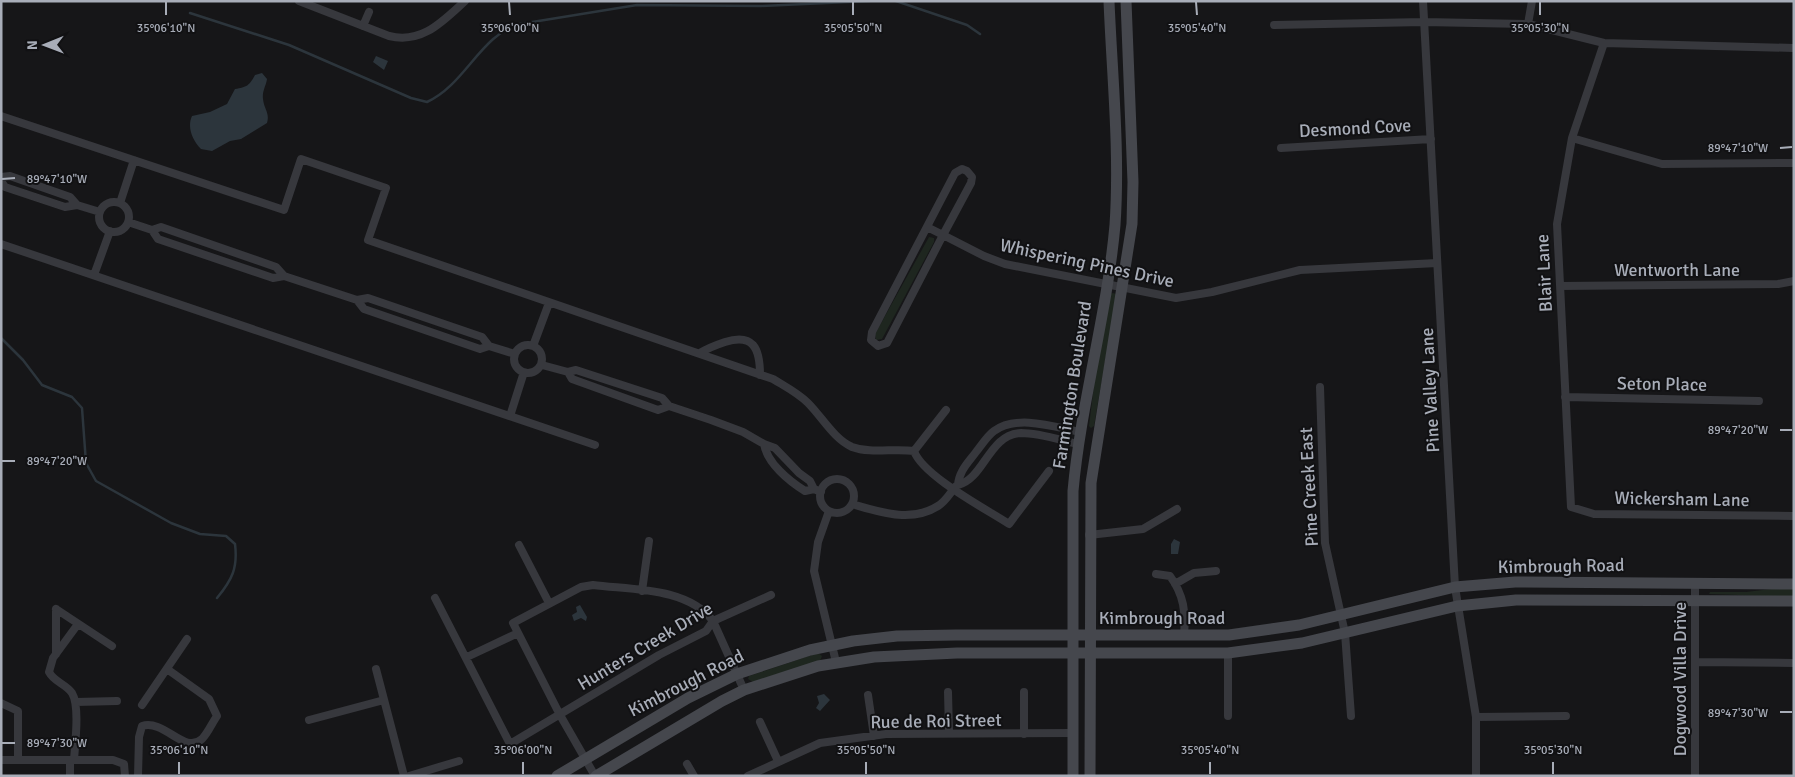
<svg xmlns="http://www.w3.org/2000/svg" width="1795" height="777" viewBox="0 0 1795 777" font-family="Signika,sans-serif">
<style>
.green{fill:#1e261f}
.water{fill:#2c353c}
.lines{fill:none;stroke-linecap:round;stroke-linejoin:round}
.stream{stroke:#2c353c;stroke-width:2.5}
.street{stroke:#37383d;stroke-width:8}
.secondary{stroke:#45474d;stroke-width:11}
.ticks{fill:none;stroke:#a8adb8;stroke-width:2}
.labels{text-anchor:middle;stroke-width:4;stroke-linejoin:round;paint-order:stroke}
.street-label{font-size:18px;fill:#a8adb8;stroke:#111113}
.ticks-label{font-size:12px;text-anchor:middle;fill:#a8adb8;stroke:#111113;stroke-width:4;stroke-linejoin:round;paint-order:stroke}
</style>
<rect width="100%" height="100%" fill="#161618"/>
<path class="green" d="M929,237L934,238V242L882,339L876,340L875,334Z
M1113,293L1116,294V298L1094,426L1091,428L1089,426L1097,360L1110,294Z
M1779,588H1794V597L1709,594L1710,592H1746Z
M818,653L822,656L820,661L753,682L748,679L749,676Z"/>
<path class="water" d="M376,56L388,61L384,70L373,62Z
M262,73L267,79C266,86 262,91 263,99C264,109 270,113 267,123L241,139L230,141L212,151L201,149C192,140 187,127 192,116L210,112L227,104L235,89C247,87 249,86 255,75Z
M1174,539L1180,542L1178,554H1171V544Z
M580,605L587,617L586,621L581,618L574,621L572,615L577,612L576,607Z
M824,694L830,700L820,711L816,708L819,703L817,696Z"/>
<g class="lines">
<path class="stream" d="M896,1L967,25L980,34
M190,13L289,45L411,98L427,102C465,85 481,34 520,24L637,5L761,6L870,1
M1,338L23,360L42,385L72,397L82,408L86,463L96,481L171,523L200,534L226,536L235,544C238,568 232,580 217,598"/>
<path class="street" d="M299,1L389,36C422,44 442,22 465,1
M1423,1L1455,587L1476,717V776
M1528,24L1532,1
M1274,25L1424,22L1528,24L1604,43L1794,48
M363,26L369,12
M1604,43L1572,138L1557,224L1571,507L1594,514L1794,516
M1,116L284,210L301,159L386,188L368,240L773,379C786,387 798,393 808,403C822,417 834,439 852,447C871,454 894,448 914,451
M1572,138L1662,164L1794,163
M1281,148L1431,139
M1,177L10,176L70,197L77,205
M1,181L5,187L65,207L77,205L100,212
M99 217a15 15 0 1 1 30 0a15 15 0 1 1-30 0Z
M120,203L134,160
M128,222L152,230
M927,227L943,235L971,183L972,177L967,171L962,169L955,173L872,332L871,340L878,346L887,343L943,235L984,256L1005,264L1176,298L1212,292L1300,270L1437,263
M1,244L595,445
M94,275L110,231
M284,276L273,278L158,239L152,230L161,227L276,267L284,276L357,300
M1560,286L1778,284L1794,281
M514 359a14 14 0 1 1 28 0a14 14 0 1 1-28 0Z
M489,346L480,349L364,309L357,300L368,298L482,337L489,346L515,354
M533,346L549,303
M700,353C708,348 716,345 725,342C753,333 760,348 760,375
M542,365L568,372
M1320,387L1325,543L1345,633L1351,716
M1565,397L1759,401
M669,406L662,398L576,370L568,372L572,379L658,410L669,406L711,420L743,432L764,444
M510,416L524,372
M1078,444C1060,440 1040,433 1021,433C989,434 984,479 958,485C959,471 968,463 976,452C981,446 987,436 994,431C1017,414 1055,427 1080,432
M914,451C923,476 986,509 1009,524L1049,471
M914,451L946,410
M820 496a17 17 0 1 1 34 0a17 17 0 1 1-34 0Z
M814,489L810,481L799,473L775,448L764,444C767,463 789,481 805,491L814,489L821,492
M852,504C880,512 911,523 938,506C946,501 950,493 956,486
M829,511L818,542L814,571L836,662
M1089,535L1143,529L1177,509
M519,545L549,603
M1156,574L1170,576C1184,595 1186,613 1184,635
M1175,584L1194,573L1216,571
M642,591L649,541
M435,598L510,744L659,655L706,631L713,621L771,595
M56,609L112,646
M56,654V609
M467,657L518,633
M1695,662L1794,663
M376,669L404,776
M948,692L949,732
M1024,692V734
M868,695L874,736
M76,702L117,701
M1,703L18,711V760
M142,705L187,639
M1228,716V653
M1476,717L1566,716
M309,720L384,700
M760,722L778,761
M1,760H113L124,764L125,776
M74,760C75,744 80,706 72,693C66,684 54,682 49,672L53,658L78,624
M687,764L694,776
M70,776V761
M138,776L139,737L142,726C165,719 184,755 202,739C208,733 212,723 217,716L209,699L167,669
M409,776L459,761
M595,776L560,715L513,623L581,587L593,585C631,590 687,587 713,621L744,690
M748,776L820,743L886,734L1073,733
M1695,776V583"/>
<path class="secondary" d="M557,776L688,698L737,674L810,650L853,641L897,636L956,635H1229L1299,625L1455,587L1515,582L1794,584
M596,776L722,701L744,690L818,666L874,657L957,653H1228L1302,643L1457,606L1516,600L1794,601
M1073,776V491C1081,402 1107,315 1115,225C1120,151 1112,75 1109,1
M1090,776L1091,483L1132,224L1133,182L1126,1"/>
</g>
<path class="ticks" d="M166,2V15M509,2L510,15M853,2V15M1196,2L1197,15M1540,2V15M1780,148L1792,147M2,179L15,178M1780,430H1792M2,461H15M1780,712H1792M2,743H15M179,762V774M523,762V774M866,762V774M1210,762V774M1553,762V774"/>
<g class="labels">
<g class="street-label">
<text transform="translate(1355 128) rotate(-3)" y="6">Desmond Cove</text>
<text transform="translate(1087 263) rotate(12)" y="6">Whispering Pines Drive</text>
<text x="1677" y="276">Wentworth Lane</text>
<text transform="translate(1544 273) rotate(-93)" y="6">Blair Lane</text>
<text transform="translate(1662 384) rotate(1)" y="6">Seton Place</text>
<text transform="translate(1072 385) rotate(-81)" y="6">Farmington Boulevard</text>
<text transform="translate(1430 390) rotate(-93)" y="6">Pine Valley Lane</text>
<text transform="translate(1309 487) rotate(-93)" y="6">Pine Creek East</text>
<text transform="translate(1682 499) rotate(1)" y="6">Wickersham Lane</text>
<text transform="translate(1561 566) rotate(-1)" y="6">Kimbrough Road</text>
<text x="1162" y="624">Kimbrough Road</text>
<text transform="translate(645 646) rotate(-31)" y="6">Hunters Creek Drive</text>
<text transform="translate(1680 679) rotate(-90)" y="6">Dogwood Villa Drive</text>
<text transform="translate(686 683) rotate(-27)" y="6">Kimbrough Road</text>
<text transform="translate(936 721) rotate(-1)" y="6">Rue de Roi Street</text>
</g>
</g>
<g class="ticks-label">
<text x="166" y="32">35°06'10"N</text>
<text x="510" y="32">35°06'00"N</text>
<text x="853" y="32">35°05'50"N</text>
<text x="1197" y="32">35°05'40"N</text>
<text x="1540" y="32">35°05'30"N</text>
<text x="1738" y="152">89°47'10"W</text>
<text x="57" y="183">89°47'10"W</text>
<text x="1738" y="434">89°47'20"W</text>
<text x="57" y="465">89°47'20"W</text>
<text x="1738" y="717">89°47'30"W</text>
<text x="57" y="747">89°47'30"W</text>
<text x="179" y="754">35°06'10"N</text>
<text x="523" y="754">35°06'00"N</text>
<text x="866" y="754">35°05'50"N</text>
<text x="1210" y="754">35°05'40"N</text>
<text x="1553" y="754">35°05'30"N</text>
</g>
<rect width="1795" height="777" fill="none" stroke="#a8adb8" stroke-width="5"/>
<g transform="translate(45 45) rotate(269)" stroke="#111113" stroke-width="4" paint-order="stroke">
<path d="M0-4L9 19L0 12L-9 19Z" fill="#a8adb8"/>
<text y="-8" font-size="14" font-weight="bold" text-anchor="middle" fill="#a8adb8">N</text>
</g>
</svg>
